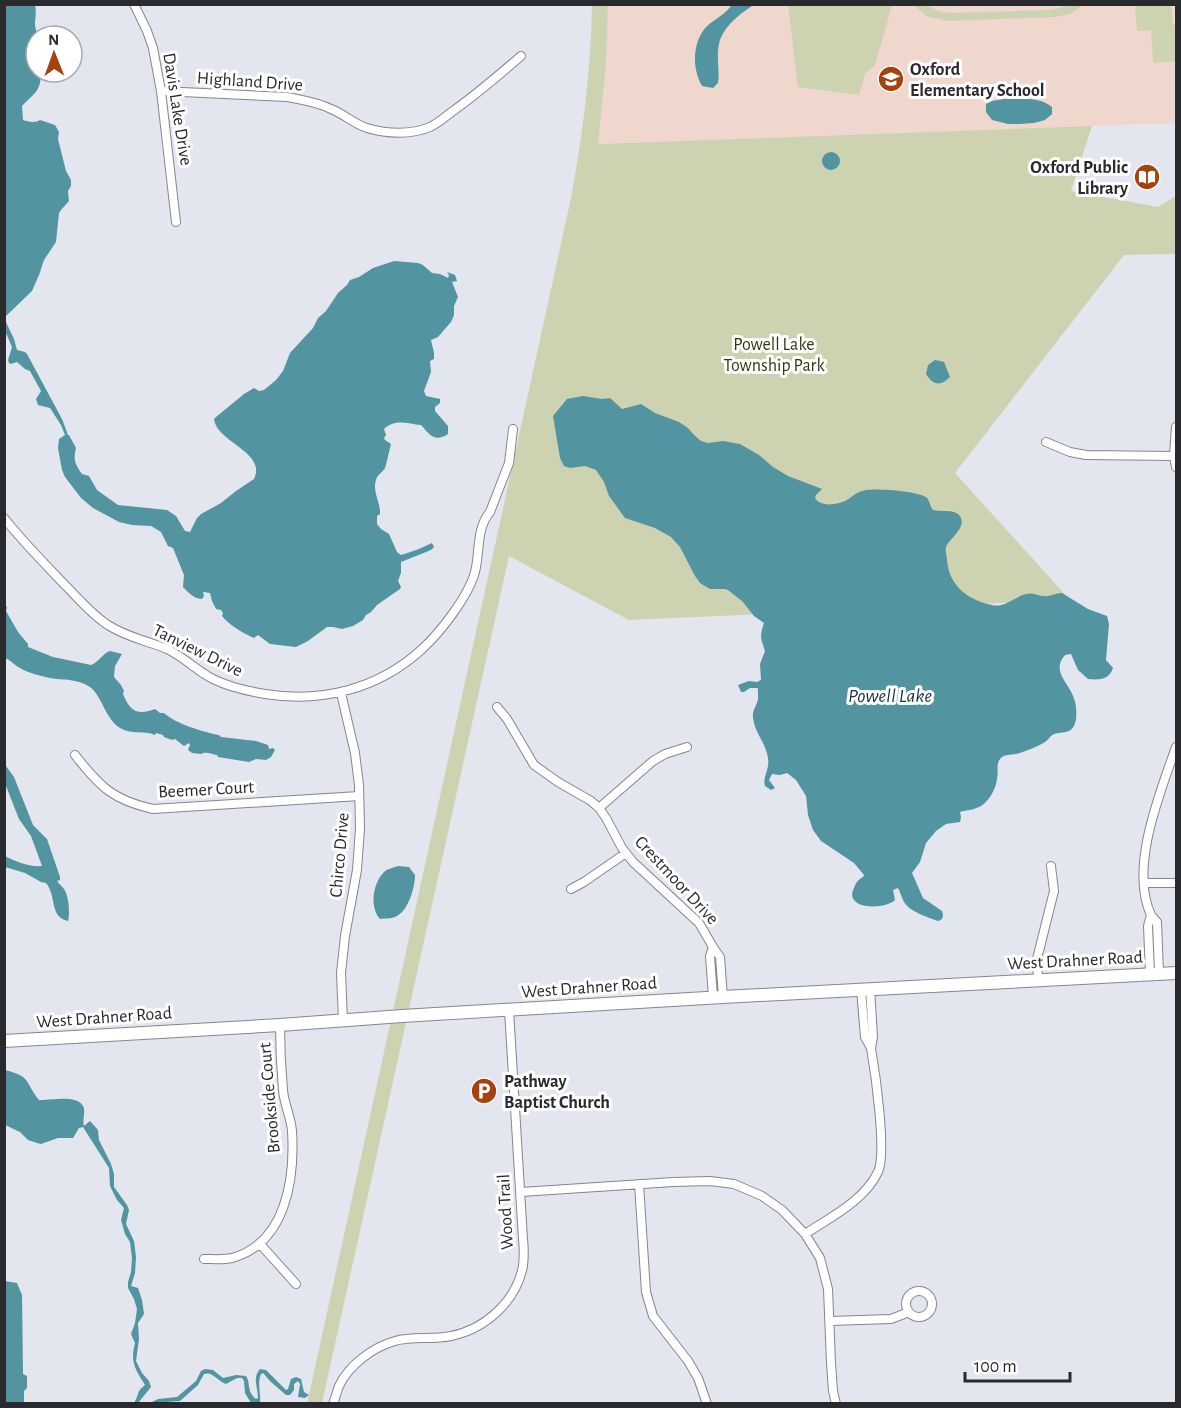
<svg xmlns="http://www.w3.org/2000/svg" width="1181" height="1408" viewBox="0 0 1181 1408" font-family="'Alegreya Sans',sans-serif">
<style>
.education{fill:#efd7cd}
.green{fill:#cdd2b1}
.water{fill:#5294a0}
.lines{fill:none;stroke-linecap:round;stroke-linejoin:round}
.street-casing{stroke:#83878d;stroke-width:10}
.secondary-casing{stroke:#83878d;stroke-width:14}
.street{stroke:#fff;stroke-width:8}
.secondary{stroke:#fff;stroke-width:12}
.labels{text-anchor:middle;stroke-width:6;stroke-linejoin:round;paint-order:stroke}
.poi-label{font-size:18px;font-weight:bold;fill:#292a2d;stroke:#fff;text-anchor:start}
.street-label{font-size:18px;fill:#292a2d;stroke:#fff}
.park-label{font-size:18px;fill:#353810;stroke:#fff}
.water-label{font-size:20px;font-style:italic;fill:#14353b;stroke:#fff}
</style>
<rect width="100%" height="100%" fill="#e3e6ee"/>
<path class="education" d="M608,5H1176V123L597,144L601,118L606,65Z"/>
<path class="green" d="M592,5H608L606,65L598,144L1092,126L1071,191L1158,207L1176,196V254L1124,255L955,473L1070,600L629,620L509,556L322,1403L307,1404L571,198C583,133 591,70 592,5Z
M788,5H892L875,65L865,74L859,95L798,87Z
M914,5H927L938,11L951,13L1048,10C1060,9 1070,4 1082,5C1076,13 1064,16 1054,17L949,21L926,16Z
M1135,5H1171L1173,24L1176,25V61L1153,63L1151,30L1137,31Z"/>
<path class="water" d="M5,4L35,5C38,18 31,24 39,36H36V72H41C41,92 34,93 22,106L23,120C28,122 36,123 40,120L55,125L59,132L58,139L66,171L71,180V186L68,191L69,201L61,210L59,213L56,242L44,260L39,275L32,291L5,317Z
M733,4L754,5C740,13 722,28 719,44C716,57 720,71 718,83L713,88L702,86C692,69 692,43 706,27C711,22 717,19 722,15C726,12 729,8 733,4Z
M1004,99C1020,99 1039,96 1052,107V114L1045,120L1034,123L1019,124H1008L992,120L986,112V104L992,101Z
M822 161a9 9 0 1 1 18 0a9 9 0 1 1-18 0Z
M394,261L418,263L423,265L432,273L440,274L448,278L449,275L447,272L455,275L457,281L452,282L458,297L454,306V315L451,322L438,337L431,340L434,353V359L430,361L431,372L424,391L426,396L440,399V403L435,407V411L448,426V434C435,443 429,434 421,425C408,424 396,418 384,429L386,435L384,438L385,440L391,444C390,447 386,467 385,468C382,473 377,475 376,480C372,491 381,503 380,514L377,516V524L381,529L389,534L397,552L401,555C412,552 422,548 432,543L434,547L431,550L401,562V573L398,581L401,587L400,589L377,605L371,612L366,615L363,620L353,626L342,629L333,627H327L308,641L296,647L270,644L258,635L254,638C244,634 228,624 222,616L223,613L221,610L216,609L212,601L210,593L203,592L204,596L202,599C193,598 190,594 183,587L184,575L173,548L168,546L161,532L151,526L132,525L119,522L93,508L81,498L65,477L62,470L58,448L59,439L65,435L61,425L50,408L38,405L36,399L41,391L30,371L25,369L17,362L11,364L9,363L8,360L12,347L5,331V320L14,339L17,350L25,352L27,354L62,419L68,435H69L76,448C73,460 75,464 82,474L89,476L97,490L118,505L167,510L176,516L185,531L190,532L197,518L201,514L221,503L236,491L254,479C267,452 216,442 214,419L216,417L244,394L254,388L259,391L264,390L276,380L283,371L290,353L313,328L318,318L326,311L338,293L347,285L350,280L359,277L373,268Z
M935,360L944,362L950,377C940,387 933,385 926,374L928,365Z
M583,396L602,399L610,398L622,409L641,404L655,413L679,422L688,428L694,435L701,441L708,443L723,441L740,444L759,455L773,467L788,476L822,489L816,495L815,498C820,507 836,505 845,501C853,497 855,492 866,490C875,488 921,491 927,498C930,501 930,507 933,510C940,512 954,509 959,515C969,527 949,538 946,547C945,551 947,556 947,560C949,586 968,600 992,605C1005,608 1014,597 1026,594C1033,592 1038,596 1044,596C1050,597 1055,593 1062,593L1088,609L1107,616L1109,624L1106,660L1113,668C1109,680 1099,680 1088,679L1078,670L1071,654L1065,655C1051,671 1068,682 1073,696C1076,702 1077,712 1076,719C1073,737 1061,730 1052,735C1050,737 1047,741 1045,742C1041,745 1026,751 1020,753C1015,755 1007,754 1002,757C995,762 999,772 997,779C996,788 990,800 981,806C974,810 967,810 960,812L961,817L960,822L946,824L936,831L926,843L920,862L912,873L923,898L942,911C944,916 943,920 938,921C927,917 910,912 904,902C902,898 900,892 898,888L893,890L895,900C885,910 843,910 854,888C856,882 858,880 863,877L864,875L854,863L821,841L813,830L808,815L806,796L796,780L787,773L780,775L772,774L769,780L775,788L771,790L765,786C762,777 770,770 768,758C766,743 754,732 753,717C752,711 757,705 758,699C758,696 758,693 758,689L757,688H750L744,692H741L738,685L749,681L757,682L761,680L760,664L765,651C761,638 759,638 764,623L754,616L743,602L728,590L725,589H710L700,583L695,576L680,547L671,537L655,528L625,518L609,496L604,482L596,470L585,466L570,468L564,466L560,458L553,416L567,399Z
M5,606L7,607L6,611L18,632L28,644V647L53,657L91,665C99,662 102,654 110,651L122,654L115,666L114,677L121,685L124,691L123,694C130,711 137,716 155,709L160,713H164C176,724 203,732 219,735L221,737L256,741L268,745L269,749L273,748L275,750L271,757L266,760L256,759L249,762L218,757L217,755C212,754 206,751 201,754L192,753L188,750L190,745L189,743L184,746L175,739L172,740L164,737L163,735L156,733L155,735C144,730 131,735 120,728C106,720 102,696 90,687C79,679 63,680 50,678C41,676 28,673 20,668C14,665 11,660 5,658Z
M5,753L6,766L14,777L33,825L47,839L60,877V880L57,881C59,884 62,886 64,889C69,896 70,914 68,921C49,917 57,896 46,883L41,882L25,873L5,867V856C17,862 28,867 42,866L31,836L19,819L6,786L4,782Z
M398,866L409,867L415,875C415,888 408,912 395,917C391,919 384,918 380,919C369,907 373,883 384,872C387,869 393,868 398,866Z
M5,1070C32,1077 24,1081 39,1100C49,1101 76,1094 83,1106C86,1110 82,1121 84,1126L90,1121L98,1130L99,1140L111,1164L114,1174V1187L127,1205L129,1210L126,1224L134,1241L136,1257L135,1273L131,1286L138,1288L142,1300L144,1314L138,1323L139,1339L136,1361L142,1373L149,1381L151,1387L138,1403H134C140,1394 135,1393 145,1385C135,1369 130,1362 135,1343L131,1334L135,1323L137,1309L134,1299L128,1288V1282L131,1272L132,1259L130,1242L125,1234L121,1220L124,1208L117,1200L110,1186L109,1168L83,1127L79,1128L73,1138H58L41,1144L37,1143L28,1140L20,1132L5,1125Z
M5,1281L17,1283L22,1295L23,1374L27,1376V1388L24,1391V1403H5Z
M205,1369L213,1370L223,1378L236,1375L246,1376C251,1383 246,1391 256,1399L258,1398C258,1387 252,1378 260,1369L266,1370L286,1390L288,1389L291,1379L296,1377L301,1379L304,1392L309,1395L305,1398L298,1397L300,1384L298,1381L294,1384V1390L290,1395H286L271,1382L263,1373L261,1374C257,1383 261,1393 260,1403H251L245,1393L244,1381L242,1378H237L226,1384C217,1381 213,1371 204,1374L198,1385L180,1401L150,1403L158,1399L177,1397L196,1381L201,1371Z"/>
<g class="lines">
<g class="street-casing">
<path id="street" d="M134,4L147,31L153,48L161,91L176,222
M161,91L287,97C302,100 317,102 331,109C344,114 354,124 367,128C387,134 411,135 430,127C439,123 446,116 453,111C477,94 499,75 521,56
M1176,427L1174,456L1176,467
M1046,442L1070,452L1086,455L1174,456
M4,518C23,542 44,563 65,585C79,599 92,615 108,625C126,637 148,641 167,649C184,657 197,671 213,679C229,687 247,691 265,694C322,703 378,689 421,650C440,633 468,597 475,572C480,553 476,528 490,512L509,463L513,429
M341,693L355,753L359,785L360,828L357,870L345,936L341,973L343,1021
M497,707L507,719L534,765L558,782L591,801L599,808L606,818L622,848L633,862L699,923L713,947
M75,755C100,787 113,800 153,809L359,796
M599,808L653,761L665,754L687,747
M1144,883H1176
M571,889L584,882L626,853
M1151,915C1129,868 1160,793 1176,747
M1150,974L1148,926L1151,915L1157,922L1159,973
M1038,980L1037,959L1054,891L1051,866
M861,989L865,1037L871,1048L873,1037L870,988
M713,997L710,956L713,947L720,957L723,997
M639,1184L646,1292L653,1316L688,1361L698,1378L707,1404
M521,1192L673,1182L710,1181L734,1184L762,1196L782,1210L805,1234L820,1258L828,1289L831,1363L833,1391L836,1404
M805,1234C831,1217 864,1201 878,1172C887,1153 875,1071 871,1048
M260,1244L296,1284
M204,1259C213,1259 223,1260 232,1258C286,1243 295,1179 292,1131C291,1117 284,1104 283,1090C281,1068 280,1047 280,1025
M906 1304a13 13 0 1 1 26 0a13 13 0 1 1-26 0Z
M830,1321L891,1319L909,1312
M333,1404C335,1398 337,1392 339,1386C349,1365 373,1347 395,1341C413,1336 432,1340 451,1336C485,1329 516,1302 523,1266C524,1257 524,1248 523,1239L509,1010"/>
</g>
<g class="secondary-casing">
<path id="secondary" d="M4,1041L280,1025L402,1016L723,997L1176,973"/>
</g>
<use href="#street" class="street"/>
<use href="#secondary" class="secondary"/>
</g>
<defs>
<g id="school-disc" transform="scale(1.35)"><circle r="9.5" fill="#a5420d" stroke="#fff"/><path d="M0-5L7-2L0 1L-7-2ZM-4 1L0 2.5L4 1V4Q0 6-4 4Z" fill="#fff"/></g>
<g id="library-disc" transform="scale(1.35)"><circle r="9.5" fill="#a5420d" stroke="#fff"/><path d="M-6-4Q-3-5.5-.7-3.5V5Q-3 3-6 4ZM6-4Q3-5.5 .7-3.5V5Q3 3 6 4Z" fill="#fff"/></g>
<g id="parking-disc" transform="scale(1.35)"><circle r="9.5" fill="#a5420d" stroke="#fff"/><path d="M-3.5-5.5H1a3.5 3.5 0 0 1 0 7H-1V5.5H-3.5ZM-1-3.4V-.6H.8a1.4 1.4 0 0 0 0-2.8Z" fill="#fff"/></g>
</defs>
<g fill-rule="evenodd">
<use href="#school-disc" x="891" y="79"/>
<use href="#library-disc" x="1147" y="177"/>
<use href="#parking-disc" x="484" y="1091"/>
</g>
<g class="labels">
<g class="poi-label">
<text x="910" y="75">Oxford<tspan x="910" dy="21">Elementary School</tspan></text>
<text x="1128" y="173" text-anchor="end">Oxford Public<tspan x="1128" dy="21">Library</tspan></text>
<text x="504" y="1087">Pathway<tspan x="504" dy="21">Baptist Church</tspan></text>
</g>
<g class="street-label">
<text transform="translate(250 81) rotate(4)" y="6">Highland Drive</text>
<text transform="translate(178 109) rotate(81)" y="6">Davis Lake Drive</text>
<text transform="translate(198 650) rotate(26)" y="6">Tanview Drive</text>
<text transform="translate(206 789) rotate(-3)" y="6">Beemer Court</text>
<text transform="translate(339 855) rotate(-85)" y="6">Chirco Drive</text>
<text transform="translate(677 880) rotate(47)" y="6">Crestmoor Drive</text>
<text transform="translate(1075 960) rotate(-3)" y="6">West Drahner Road</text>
<text transform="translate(589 987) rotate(-4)" y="6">West Drahner Road</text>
<text transform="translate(104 1017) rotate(-4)" y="6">West Drahner Road</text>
<text transform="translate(269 1098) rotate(-95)" y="6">Brookside Court</text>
<text transform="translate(505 1212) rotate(-93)" y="6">Wood Trail</text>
</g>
<g class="park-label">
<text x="774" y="350">Powell Lake<tspan x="774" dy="21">Township Park</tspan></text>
</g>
<g class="water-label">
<text x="890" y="702">Powell Lake</text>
</g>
</g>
<rect width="1181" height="1408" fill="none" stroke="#292a2d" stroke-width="12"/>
<g transform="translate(54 54) rotate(359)"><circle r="28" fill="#ffffff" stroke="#a9aaab" stroke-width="1.5"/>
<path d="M0-4.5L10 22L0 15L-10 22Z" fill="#a5420d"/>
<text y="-9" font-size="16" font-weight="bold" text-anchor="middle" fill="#292a2d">N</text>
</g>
<path d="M965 1372v9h105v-9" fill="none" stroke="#292a2d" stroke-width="3"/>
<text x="974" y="1372" font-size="18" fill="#292a2d" stroke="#ffffff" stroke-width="4.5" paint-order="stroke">100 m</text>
</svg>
